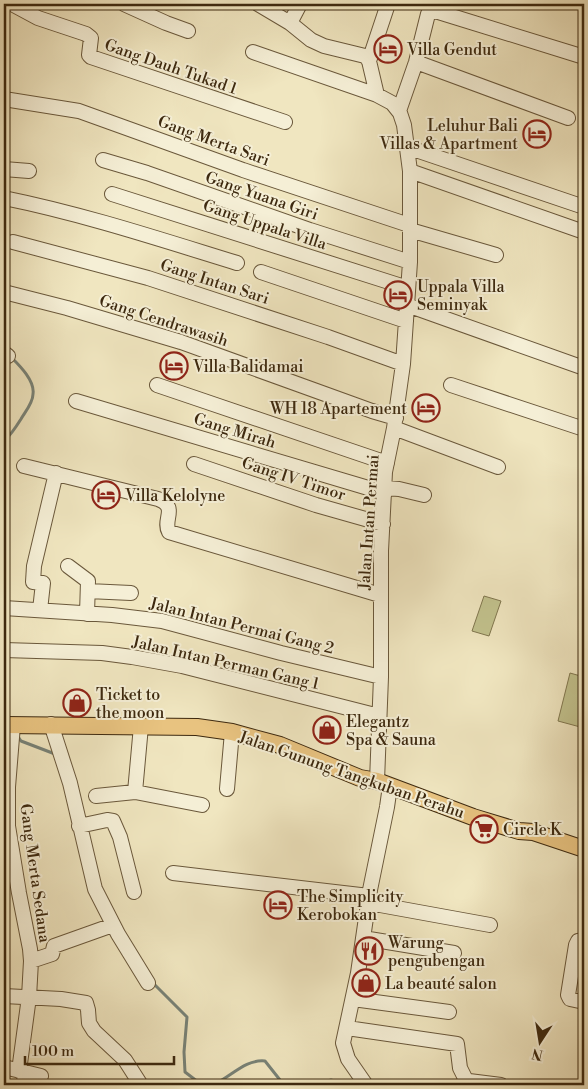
<svg xmlns="http://www.w3.org/2000/svg" width="588" height="1089" viewBox="0 0 588 1089" font-family="'Libre Bodoni',serif">
<style>
.green{fill:#c2c28d;stroke:#80764e}
.lines{fill:none;stroke-linecap:round;stroke-linejoin:round}
.stream{stroke:#788277;stroke-width:3}
.minor-casing{stroke:#6a583b;stroke-width:16}
.major-casing{stroke:#3d290f;stroke-width:18}
.minor{stroke:#f5efd6;stroke-width:14}
.major{stroke:#e8c380;stroke-width:16}
.labels{text-anchor:middle;stroke-width:4;stroke-linejoin:round;paint-order:stroke}
.poi-label{font-size:16px;fill:#3d290f;stroke:#f5efd6;text-anchor:start}
.street-label{font-size:16px;fill:#3d290f;stroke:#f5efd6}
</style>
<rect width="100%" height="100%" fill="#f0e6c0"/>
<filter id="stains"><feTurbulence type="fractalNoise" baseFrequency=".004" numOctaves="4"/><feColorMatrix values="0 0 0 0 .2 0 0 0 0 .09 0 0 0 0 .02 0 0 0 .5 -.17"/></filter>
<radialGradient id="worn" r=".72"><stop offset=".6" stop-color="#630" stop-opacity="0"/><stop offset="1" stop-color="#630" stop-opacity=".3"/></radialGradient>
<path class="green" d="M484,596L501,601L489,636L472,631Z
M570,673L584,677V728L558,721Z"/>
<g class="lines">
<path class="stream" d="M4,441C11,435 16,427 21,419C25,412 33,403 33,394C35,381 20,366 12,358
M17,735L21,741L55,754
M152,982L187,1017L184,1052L185,1072L202,1085
M213,1085C231,1077 245,1059 265,1061L284,1085
M315,1085L331,1080L348,1085"/>
<g class="minor-casing">
<path id="minor" d="M12,4L38,18L86,34L91,38L89,55L91,57L285,122
M124,4L166,23L188,31
M258,4L290,23L311,40L324,46L365,56L369,61L377,95L392,103L400,113L404,125L410,171V262L403,364L394,428L385,472L381,551V677L377,781
M290,23L300,4
M253,52L377,95
M369,61L388,4
M416,62L568,118
M4,99L79,111L243,170L409,225
M399,111L416,62L428,14L432,10L584,57
M407,147L584,207
M103,160L147,173L310,230L410,262
M4,169L29,171
M410,171L584,232
M112,194L408,288
M4,198C83,214 159,239 237,263
M410,230L496,255
M13,242L148,278L328,337L403,364
M261,272L406,321
M4,292L67,308L181,342L372,411L396,418
M407,305L584,368
M4,353L8,356
M157,385L387,463
M451,385L584,429
M76,401L385,493
M394,428L498,467
M194,464L316,505L383,524
M24,466L158,499C179,507 162,520 169,532L380,595
M385,488L399,489L424,495
M68,566L88,581L87,614
M88,591L131,593
M4,608L112,615L162,621L281,653L381,677
M40,610L43,583L33,582L34,566L56,473
M4,650L102,653L132,657L182,666L379,716
M51,724L70,783L95,889L118,934L148,983
M13,725L8,787V826L19,893L30,949L31,961L29,997L19,1071
M227,789L232,732
M135,792L141,726
M96,796L135,792L202,805
M79,826L107,820L113,821L120,837L134,892
M173,873L369,896
M369,903L490,925
M363,938L454,953
M584,940L578,941L576,945L568,995L570,999L584,1002
M31,961L52,954L54,946L113,925
M4,996L61,999L86,1003L88,1010L89,1023L94,1031L125,1060L141,1085
M353,999L449,1012
M347,1028L457,1044L460,1068L465,1078
M4,1067L41,1076
M469,1081L501,1085
M23,1085L26,1073
M366,1085L348,1059L343,1043L358,973L370,890L387,807L390,786"/>
</g>
<g class="major-casing">
<path id="major" d="M4,725L197,727L232,732L280,745L360,778L377,781L473,817L519,831L533,832L584,849"/>
</g>
<use href="#minor" class="minor"/>
<use href="#major" class="major"/>
</g>
<defs>
<g id="hotel-ring" transform="scale(1.4375)"><circle r="9.5" fill="#f5efd6" stroke="#8f2418" stroke-width="1.5"/><path d="M-6-4.5h1.5V1H6V5H4.5V3h-9V5H-6ZM-4 0a1.8 1.8 0 1 1 3.6 0ZM.5 0V-2.5h3Q6-2.5 6 0Z" fill="#8f2418"/></g>
<g id="shop-ring" transform="scale(1.4375)"><circle r="9.5" fill="#f5efd6" stroke="#8f2418" stroke-width="1.5"/><path d="M-5-2.5h2.3a2.7 3.5 0 0 1 5.4 0H5L5.5 6h-11ZM-1.5-2.5h3a1.5 2.3 0 0 0-3 0Z" fill="#8f2418"/></g>
<g id="supermarket-ring" transform="scale(1.4375)"><circle r="9.5" fill="#f5efd6" stroke="#8f2418" stroke-width="1.5"/><path d="M-6-5.5h2.5l.6 2H6L4.5 2H-2.5L-4.4-4H-6ZM-1.5 3.2a1.3 1.3 0 1 0 .1 0ZM3 3.2a1.3 1.3 0 1 0 .1 0Z" fill="#8f2418"/></g>
<g id="restaurant-ring" transform="scale(1.4375)"><circle r="9.5" fill="#f5efd6" stroke="#8f2418" stroke-width="1.5"/><path d="M-5-6h1v4h1v-4h1v4h1v-4h1v5L-1.5 .5V6h-2V.5L-5-1ZM5-6V6H3V1.5H1.5Q1.5-4 5-6Z" fill="#8f2418"/></g>
</defs>
<g fill-rule="evenodd">
<use href="#hotel-ring" x="388" y="49"/>
<use href="#hotel-ring" x="537" y="134"/>
<use href="#hotel-ring" x="398" y="295"/>
<use href="#hotel-ring" x="174" y="366"/>
<use href="#hotel-ring" x="426" y="408"/>
<use href="#hotel-ring" x="106" y="495"/>
<use href="#shop-ring" x="77" y="703"/>
<use href="#shop-ring" x="327" y="730"/>
<use href="#supermarket-ring" x="484" y="829"/>
<use href="#hotel-ring" x="278" y="905"/>
<use href="#restaurant-ring" x="369" y="951"/>
<use href="#shop-ring" x="366" y="983"/>
</g>
<g class="labels">
<g class="poi-label">
<text x="407" y="55">Villa Gendut</text>
<text x="518" y="131" text-anchor="end">Leluhur Bali<tspan x="518" dy="18">Villas &amp; Apartment</tspan></text>
<text x="417" y="292">Uppala Villa<tspan x="417" dy="18">Seminyak</tspan></text>
<text x="193" y="372">Villa Balidamai</text>
<text x="407" y="414" text-anchor="end">WH 18 Apartement</text>
<text x="125" y="501">Villa Kelolyne</text>
<text x="96" y="700">Ticket to<tspan x="96" dy="18">the moon</tspan></text>
<text x="346" y="727">Elegantz<tspan x="346" dy="18">Spa &amp; Sauna</tspan></text>
<text x="503" y="835">Circle K</text>
<text x="297" y="902">The Simplicity<tspan x="297" dy="18">Kerobokan</tspan></text>
<text x="388" y="948">Warung<tspan x="388" dy="18">pengubengan</tspan></text>
<text x="385" y="989">La beauté salon</text>
</g>
<g class="street-label">
<text transform="translate(171 66) rotate(19)" y="6">Gang Dauh Tukad 1</text>
<text transform="translate(214 140) rotate(20)" y="6">Gang Merta Sari</text>
<text transform="translate(262 195) rotate(19)" y="6">Gang Yuana Giri</text>
<text transform="translate(265 224) rotate(18)" y="6">Gang Uppala Villa</text>
<text transform="translate(215 281) rotate(18)" y="6">Gang Intan Sari</text>
<text transform="translate(164 320) rotate(18)" y="6">Gang Cendrawasih</text>
<text transform="translate(235 430) rotate(17)" y="6">Gang Mirah</text>
<text transform="translate(294 478) rotate(18)" y="6">Gang IV Timor</text>
<text transform="translate(368 522) rotate(-86)" y="6">Jalan Intan Permai</text>
<text transform="translate(242 625) rotate(14)" y="6">Jalan Intan Permai Gang 2</text>
<text transform="translate(226 662) rotate(13)" y="6">Jalan Intan Perman Gang 1</text>
<text transform="translate(352 774) rotate(19)" y="6">Jalan Gunung Tangkuban Perahu</text>
<text transform="translate(36 873) rotate(82)" y="6">Gang Merta Sedana</text>
</g>
</g>
<rect width="588" height="1089" fill="none" stroke="#f0e6c0" stroke-width="20"/>
<rect x="5" y="5" width="578" height="1079" fill="none" stroke="#3d290f" stroke-width="2.5"/>
<rect x="10" y="10" width="568" height="1069" fill="none" stroke="#3d290f"/>
<g transform="translate(540 1042) rotate(192)" stroke="#f5efd6" stroke-width="4" paint-order="stroke">
<path d="M0-4L9 19L0 12L-9 19Z" fill="#3d290f"/>
<text y="-8" font-size="14" font-weight="bold" text-anchor="middle" fill="#3d290f">N</text>
</g>
<path d="M25 1056v8h149v-8" fill="none" stroke="#3d290f" stroke-width="2.5"/>
<text x="32" y="1056" font-size="15" fill="#3d290f" stroke="#f5efd6" stroke-width="4" paint-order="stroke">100 m</text>
<rect width="100%" height="100%" filter="url(#stains)"/>
<rect width="100%" height="100%" fill="url(#worn)"/>
</svg>
